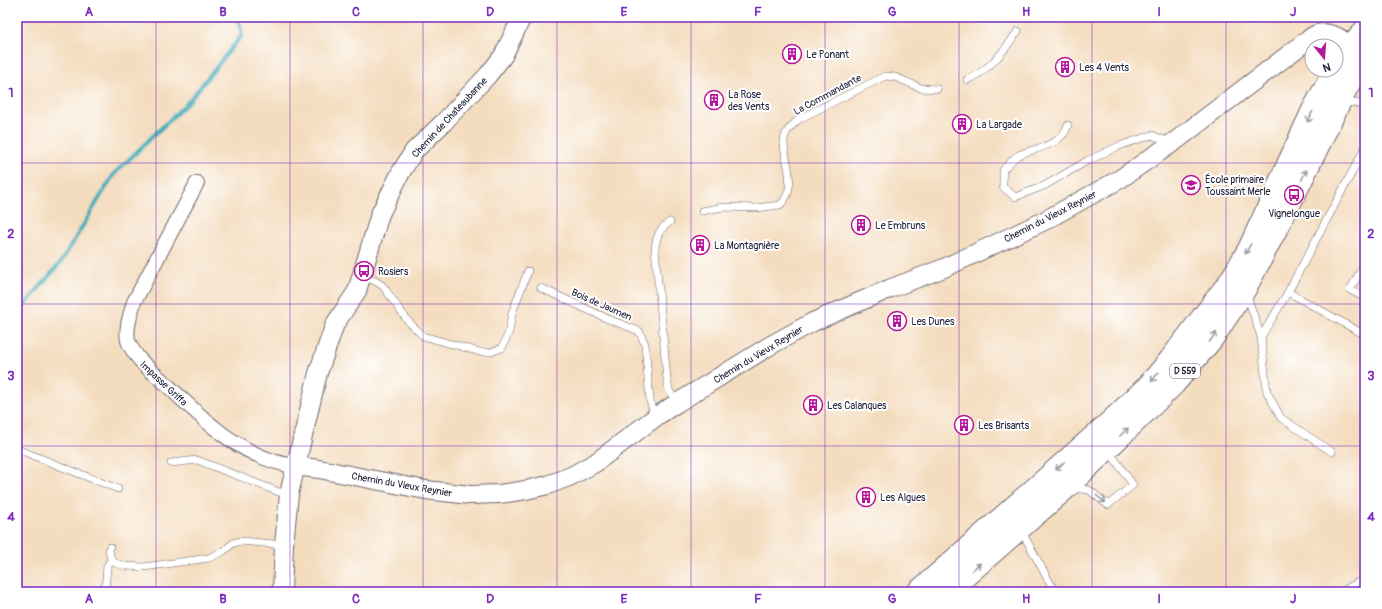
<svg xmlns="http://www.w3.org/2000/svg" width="1382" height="609" viewBox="0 0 1382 609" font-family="Pangolin,sans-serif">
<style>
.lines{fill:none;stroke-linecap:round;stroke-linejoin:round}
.stream{stroke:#3baab9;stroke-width:4}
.service-casing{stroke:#6c6369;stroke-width:8}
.minor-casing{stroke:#6c6369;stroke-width:16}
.tertiary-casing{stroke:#6c6369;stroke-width:20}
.primary-casing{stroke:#6c6369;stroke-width:24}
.service{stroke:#fff;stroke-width:7}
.minor{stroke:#fff;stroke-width:14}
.tertiary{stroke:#fff;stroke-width:18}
.primary{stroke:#fff;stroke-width:22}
.oneway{stroke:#9c9ca7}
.grid{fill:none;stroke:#7b2cbf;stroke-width:1;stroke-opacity:0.55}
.labels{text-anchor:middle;stroke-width:4;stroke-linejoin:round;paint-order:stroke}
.shield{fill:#fff;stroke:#646476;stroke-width:1}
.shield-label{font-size:9px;font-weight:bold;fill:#22223b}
.poi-label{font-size:10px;fill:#22223b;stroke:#fff;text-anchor:start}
.street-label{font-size:10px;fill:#22223b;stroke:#fff}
.neatline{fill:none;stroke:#7b2cbf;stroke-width:1.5}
.grid-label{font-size:13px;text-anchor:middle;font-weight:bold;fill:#7b2cbf}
</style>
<rect width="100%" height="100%" fill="#fff"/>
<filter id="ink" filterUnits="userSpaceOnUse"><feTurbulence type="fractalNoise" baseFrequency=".025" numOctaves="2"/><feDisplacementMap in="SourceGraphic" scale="8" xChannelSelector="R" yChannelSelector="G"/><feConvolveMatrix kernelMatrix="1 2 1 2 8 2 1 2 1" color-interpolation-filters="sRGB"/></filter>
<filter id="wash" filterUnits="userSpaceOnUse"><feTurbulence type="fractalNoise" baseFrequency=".012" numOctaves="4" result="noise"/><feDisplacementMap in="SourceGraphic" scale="16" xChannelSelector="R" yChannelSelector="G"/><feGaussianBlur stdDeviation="0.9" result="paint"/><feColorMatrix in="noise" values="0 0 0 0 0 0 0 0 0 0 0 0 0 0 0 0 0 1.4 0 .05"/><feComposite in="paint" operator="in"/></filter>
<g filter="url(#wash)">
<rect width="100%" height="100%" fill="#f4ddbf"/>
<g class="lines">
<path class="stream" d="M17,314L61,262L114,174L189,101L242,35L238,17"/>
</g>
</g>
<g filter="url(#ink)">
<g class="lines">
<g class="service-casing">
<path id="service" d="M967,80C990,70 1004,51 1018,31
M1343,101L1365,105
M1068,125C1062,146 1037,147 1019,155C1013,158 1008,165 1003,170V187L1015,197L1044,186L1087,161L1119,146L1152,135L1171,143
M702,211L723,207L756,208L780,205C796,190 788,170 785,152C784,147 783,141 785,136C787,129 794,124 799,119L885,76L895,77L921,88L937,89
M670,222C659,229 656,237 655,249L667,379L669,390L677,403
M1365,263L1350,290L1365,298
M363,276L375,281L383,286L407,320L423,336L480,352H491L502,348L509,332L512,313L528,271
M541,288L608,319L639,331L645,344L650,401L655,417
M1288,292L1365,148
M1247,295L1261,337L1267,392L1281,418L1332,452
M1261,337L1288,292L1365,335
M17,449L118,489
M171,463L197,460L279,492L289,494
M1072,488L1089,490L1108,505L1133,485L1109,451
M1021,530L1055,592
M110,547L109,550L111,560L115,563L126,566L144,567L209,558L224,551L233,543L241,541L284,545
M105,592L107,566L111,560
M1341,592L1365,578"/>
</g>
<g class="minor-casing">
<path id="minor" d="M197,183L134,302C131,312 124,333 129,343C136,360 153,372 166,384C203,419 242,459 295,466"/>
</g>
<g class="tertiary-casing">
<path id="tertiary" d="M295,466L319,469L426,490L470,495L500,494L526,490L548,485L571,476L595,463L657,416L677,403L771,345L813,322L889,289L944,268L1025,230L1044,221L1120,179L1178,139L1309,39C1311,37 1315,35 1317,34C1334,30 1355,44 1351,61
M282,592L284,545L289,494L318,373L335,324L357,291L380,214L401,172L414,151L444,122L488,75L503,56L522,17"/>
</g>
<g class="primary-casing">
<path id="primary" d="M1336,69L1343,58L1365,30
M918,592L1110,422L1148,386L1170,360L1231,280L1249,249L1313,110L1335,70
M947,592L1066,488L1108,448L1174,384L1212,339L1245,289L1294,195L1346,89L1358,67L1365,58"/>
</g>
<use href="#service" class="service"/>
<use href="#minor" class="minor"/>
<use href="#tertiary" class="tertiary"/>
<use href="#primary" class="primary"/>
</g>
<defs><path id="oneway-shaft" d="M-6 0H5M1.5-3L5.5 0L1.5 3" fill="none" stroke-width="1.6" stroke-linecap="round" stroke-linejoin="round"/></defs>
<g class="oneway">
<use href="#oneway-shaft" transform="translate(1310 117) rotate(115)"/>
<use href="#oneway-shaft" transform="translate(1304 175) rotate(-64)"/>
<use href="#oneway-shaft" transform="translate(1248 249) rotate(118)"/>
<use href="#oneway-shaft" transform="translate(1213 337) rotate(-53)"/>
<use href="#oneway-shaft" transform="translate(1155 377) rotate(129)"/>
<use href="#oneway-shaft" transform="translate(1124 432) rotate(-44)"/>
<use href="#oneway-shaft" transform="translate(1060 466) rotate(138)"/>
<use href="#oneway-shaft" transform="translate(1101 499) rotate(38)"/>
<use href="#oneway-shaft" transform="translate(976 567) rotate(-41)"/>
</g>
</g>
<path class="grid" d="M156,17V592M290,17V592M423,17V592M557,17V592M691,17V592M825,17V592M959,17V592M1092,17V592M1226,17V592M17,163H1365M17,304H1365M17,446H1365"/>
<defs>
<g id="building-ring" transform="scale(1)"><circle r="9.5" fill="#fff" stroke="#b5179e" stroke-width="1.5"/><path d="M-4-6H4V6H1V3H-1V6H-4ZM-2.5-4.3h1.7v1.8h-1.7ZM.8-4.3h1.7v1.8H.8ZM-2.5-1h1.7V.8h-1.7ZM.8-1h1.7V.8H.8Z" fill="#b5179e"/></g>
<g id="school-ring" transform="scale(1)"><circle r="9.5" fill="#fff" stroke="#b5179e" stroke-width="1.5"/><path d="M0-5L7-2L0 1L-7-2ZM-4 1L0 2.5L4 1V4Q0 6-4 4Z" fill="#b5179e"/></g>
<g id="bus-ring" transform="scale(1)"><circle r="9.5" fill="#fff" stroke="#b5179e" stroke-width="1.5"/><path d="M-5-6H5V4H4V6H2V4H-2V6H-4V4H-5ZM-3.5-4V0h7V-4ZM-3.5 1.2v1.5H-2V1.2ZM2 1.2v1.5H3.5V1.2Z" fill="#b5179e"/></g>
</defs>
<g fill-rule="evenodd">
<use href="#building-ring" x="792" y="54"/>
<use href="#building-ring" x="1065" y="67"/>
<use href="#building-ring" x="714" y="100"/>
<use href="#building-ring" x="962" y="124"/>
<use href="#school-ring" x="1191" y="185"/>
<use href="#bus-ring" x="1294" y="195"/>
<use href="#building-ring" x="861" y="225"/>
<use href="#building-ring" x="700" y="245"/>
<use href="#bus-ring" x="364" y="271"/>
<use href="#building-ring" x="897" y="321"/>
<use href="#building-ring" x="813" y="405"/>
<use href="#building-ring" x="964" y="425"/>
<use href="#building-ring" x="866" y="497"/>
</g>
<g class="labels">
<rect class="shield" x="1170" y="364" width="30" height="14" rx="3"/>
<g class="shield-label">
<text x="1185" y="374">D 559</text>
</g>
<g class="poi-label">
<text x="806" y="58">Le Ponant</text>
<text x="1079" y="71">Les 4 Vents</text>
<text x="728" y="98">La Rose<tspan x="728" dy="12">des Vents</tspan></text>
<text x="976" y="128">La Largade</text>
<text x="1205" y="183">École primaire<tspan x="1205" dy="12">Toussaint Merle</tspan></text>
<text x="1294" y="217" text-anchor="middle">Vignelongue</text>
<text x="875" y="229">Le Embruns</text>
<text x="714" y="249">La Montagnière</text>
<text x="378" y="275">Rosiers</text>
<text x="911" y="325">Les Dunes</text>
<text x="827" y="409">Les Calanques</text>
<text x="978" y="429">Les Brisants</text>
<text x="880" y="501">Les Algues</text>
</g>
<g class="street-label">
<text transform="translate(827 94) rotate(-28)" y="4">La Commandante</text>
<text transform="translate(449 117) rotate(-47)" y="4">Chemin de Chateaubanne</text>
<text transform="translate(1050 216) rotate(-27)" y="4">Chemin du Vieux Reynier</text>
<text transform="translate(602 304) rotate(24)" y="4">Bois de Jaumen</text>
<text transform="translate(758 354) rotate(-31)" y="4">Chemin du Vieux Reynier</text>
<text transform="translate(164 383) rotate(43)" y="4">Impasse Griffa</text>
<text transform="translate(402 484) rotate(10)" y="4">Chemin du Vieux Reynier</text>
</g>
</g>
<rect width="1382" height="609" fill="none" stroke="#fff" stroke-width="44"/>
<g transform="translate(1324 58) rotate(163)"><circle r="19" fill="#ffffff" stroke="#a7a7b1"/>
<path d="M0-3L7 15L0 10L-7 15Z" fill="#b5179e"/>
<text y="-6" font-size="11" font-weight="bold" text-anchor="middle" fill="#22223b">N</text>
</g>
<rect x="22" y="22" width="1338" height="565" class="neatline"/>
<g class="grid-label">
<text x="89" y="16">A</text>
<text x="223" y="16">B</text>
<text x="356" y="16">C</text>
<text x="490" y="16">D</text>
<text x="624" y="16">E</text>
<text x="758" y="16">F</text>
<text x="892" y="16">G</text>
<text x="1026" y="16">H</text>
<text x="1159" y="16">I</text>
<text x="1293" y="16">J</text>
<text x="11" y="97">1</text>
<text x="1371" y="97">1</text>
<text x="11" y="238">2</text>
<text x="1371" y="238">2</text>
<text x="11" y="380">3</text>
<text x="1371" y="380">3</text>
<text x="11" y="521">4</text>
<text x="1371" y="521">4</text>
<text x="89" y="603">A</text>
<text x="223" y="603">B</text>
<text x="356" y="603">C</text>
<text x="490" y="603">D</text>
<text x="624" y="603">E</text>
<text x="758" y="603">F</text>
<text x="892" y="603">G</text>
<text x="1026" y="603">H</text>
<text x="1159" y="603">I</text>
<text x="1293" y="603">J</text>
</g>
</svg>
